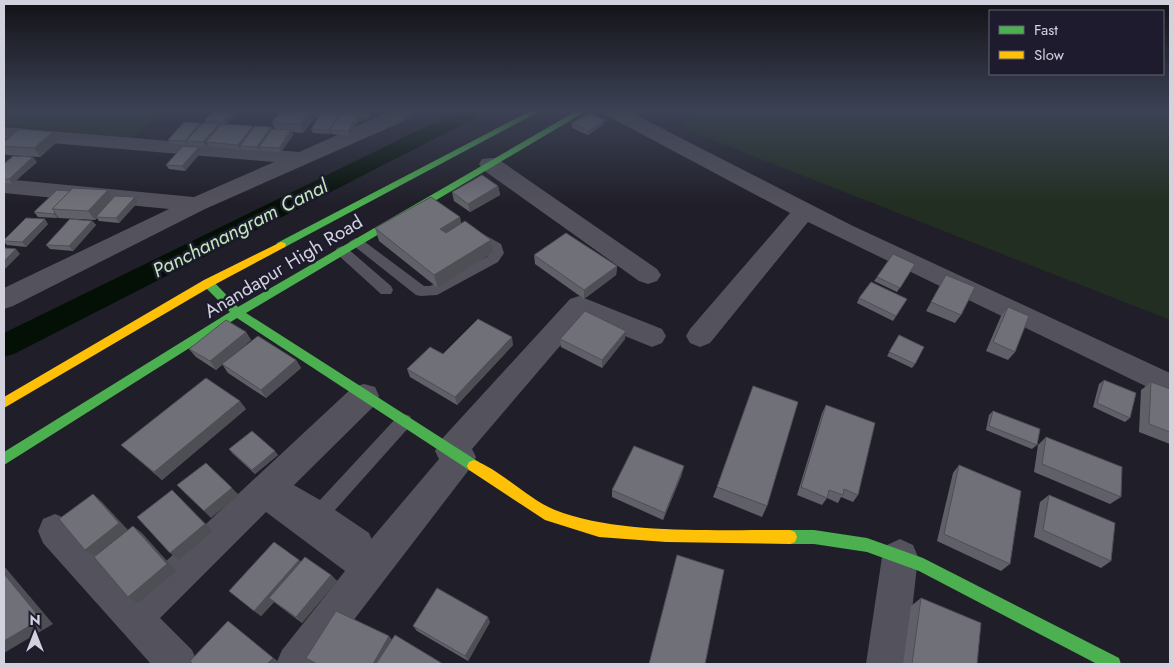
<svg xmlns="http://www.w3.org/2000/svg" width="1174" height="668" viewBox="0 0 1174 668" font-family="Jost,sans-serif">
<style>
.green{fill:#222e21}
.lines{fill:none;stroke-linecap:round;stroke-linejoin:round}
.canal{fill:#041005;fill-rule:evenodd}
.lane{fill:#53525d;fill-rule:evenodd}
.street{fill:#53525d;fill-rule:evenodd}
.fast{fill:#4caf50;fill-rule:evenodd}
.slow{fill:#ffc107;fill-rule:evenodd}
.wall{fill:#606068}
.shaded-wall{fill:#4e4e55}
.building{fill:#707079;stroke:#4e4e55}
.labels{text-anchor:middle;stroke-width:5;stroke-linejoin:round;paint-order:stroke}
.street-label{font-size:19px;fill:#d2d2de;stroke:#1d1b2d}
.water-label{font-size:20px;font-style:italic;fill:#c0e9ba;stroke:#1d1b2d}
</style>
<rect width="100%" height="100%" fill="#201f29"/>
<path class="green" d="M15,110H162L133,138L4,125V120Z
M700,110H1170V320L682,128Z"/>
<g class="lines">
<path class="canal" d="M460,110H486L483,114L14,354L4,357V333Z"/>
<path class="lane" d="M476,230L501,244L504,253L498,262L437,295L421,296L416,295L349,242L356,238L361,239L424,286H430L488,256L490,249L469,234Z
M342,246L347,248L391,286L393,290L391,294H381L337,254L335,251L337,248Z
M404,414L410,416L412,421L410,426L335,510L369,533L372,540L369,547L362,549L355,547L286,498L283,492L286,486L292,484L320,500L398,416Z"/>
<path class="street" d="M284,110H365L370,115L367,119L360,121L294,116L287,114Z
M393,110H415L404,121L205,209L13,306L4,309V288L169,209L4,193V179L194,197L274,162L4,139V127L299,152Z
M601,110H626L853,226L1170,373V398L808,222L710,343L700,347L690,343L686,336L690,329L790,213L604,114Z
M490,158L498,159L657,269L661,275L657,281L648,284L639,281L482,169L479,164L482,159Z
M579,296L662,329L666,336L662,343L652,347L583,319L472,449L476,457L471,467L320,664H276L282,650L345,571L266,512L160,618L192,650L198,664H151L43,543L38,531L43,519L55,514L67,519L134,591L353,387L364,384L375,387L379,396L375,405L289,490L367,544L439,459L435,451L440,441L570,299Z
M900,539L913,545L918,557L906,664H866L882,557L887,545Z"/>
<path class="fast" d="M532,110H542L285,247L281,248L276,245L277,243Z
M578,110H588L246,313L479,462L481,466L479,470L474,472L469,470L237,318L4,465V452L230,312L204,286L203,283L204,280H212L238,307Z
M790,530H814L867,538L923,558L1119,658L1121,664H1097L919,571L867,552L814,544H790L785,542L783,537L785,532Z"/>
<path class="slow" d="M281,242L285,243L286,245L285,247L212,286L4,408V397L204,280Z
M474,460C502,471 528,499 555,510C622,536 718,529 790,530L795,532L797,537L795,542L790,544L666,542L599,537L545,520L469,470L467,466L469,462Z"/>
</g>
<path class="wall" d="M214,110H238L226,125L253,126L254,128L271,127L272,129H275L272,122L282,110H314L316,116L303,133L292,132L293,135L281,152L261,151L260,149L259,151L242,150L241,149L240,150L209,146L208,144L206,147L189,146L188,144L187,145L171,144L168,140L200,123L201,125L206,123L205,120Z
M340,113V114H358L360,118L349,136L332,134L331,132L330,134L313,133L311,129Z
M572,123L604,124L588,135L572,128Z
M59,140L40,157L6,155L4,152V142Z
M199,147L201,152L185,171L169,169L166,165Z
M37,162L12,184L4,183V164Z
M498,186L500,195L470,212L454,201L452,192Z
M135,197L138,202L119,223L99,221L97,218L95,220L59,218L58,217L57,218L38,217L34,212L113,198Z
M460,217L461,224L491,240L493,252L438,288L379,241L375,228Z
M92,221L96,225L73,251L50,249L46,245Z
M48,224L26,247L7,245L4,242V240Z
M534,255L617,266L616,275L584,299L535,264Z
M915,264L897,292L874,281L877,277Z
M946,275L961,315L955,323L926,311Z
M859,298L907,299L893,321L857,303Z
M1008,307L1015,352L1008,360L986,351L1001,316Z
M246,332L251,340L216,370L196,357L189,349Z
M899,335L915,364L912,368L887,356Z
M560,339H625L602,368L561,347Z
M513,345L457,405L410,377L407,369L443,354Z
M296,360L301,368L266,398L228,373L222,364Z
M1104,380L1130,418L1125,422L1093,407L1099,384Z
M1151,382L1170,389V444L1139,432L1141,390Z
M826,405L858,495L853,502L841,497L838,503L827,498L822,505L797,495L822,413Z
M246,409L162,480L121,445Z
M993,411L1037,445L1032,449L986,430L989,415Z
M1046,437L1121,497L1110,504L1034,472L1038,445Z
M229,449L278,455L255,474L232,453Z
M959,465L1010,564L1001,571L937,541L953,473Z
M682,474L663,520L612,497V490Z
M717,487L767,506L762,517L713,497Z
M1049,495L1111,561L1101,568L1034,537L1040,502Z
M299,560L301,562L331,575L337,581L302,623L274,602L261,616L229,591Z
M921,598L977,664H903L911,606Z
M490,622L468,661L417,631L413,626Z"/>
<path class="shaded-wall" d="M233,110H238L225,126L223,122Z
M311,110H314L316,116L303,133L300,124Z
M340,113L341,117L330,130L331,132L330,134L329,130Z
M358,114L360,118L349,136L348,131Z
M605,120L604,124L588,135V131Z
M200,123L203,128L186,141L188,144L187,145L185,141Z
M219,124L221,128L206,142L208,144L206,147L203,142Z
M253,126L255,131L240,146L241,149L240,150L238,145Z
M271,127L273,132L259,147L260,149L259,151L257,147Z
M291,130L293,135L281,152L279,148Z
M53,132L59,140L40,157L34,148Z
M199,147L201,152L185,171L182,166Z
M33,157L37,162L12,184L9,179Z
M498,186L500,195L470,212L468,204Z
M108,190L114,199L96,217L97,218L95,220L88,211Z
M135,197L138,202L119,223L116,218Z
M55,212L58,217L57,218L53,214Z
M460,217L462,230L443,242L440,229Z
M45,219L48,224L26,247L22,242Z
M92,221L96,225L73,251L69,246Z
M491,240L493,252L438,288L434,275Z
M16,249L20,254L4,270V261Z
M617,266L616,275L584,299V290Z
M626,331L625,339L602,368V360Z
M246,332L251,340L216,370L210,361Z
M512,337L513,345L457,405L455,397Z
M296,360L301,368L266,398L261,390Z
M240,401L246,409L162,480L154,472Z
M275,451L278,455L255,474L252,470Z
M684,466L682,474L663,520L665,513Z
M232,488L239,495L211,518L204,511Z
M172,490L213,531L179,560L170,553Z
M93,494L102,502L128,530L95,556L85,550Z
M133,526L142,533L176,571L138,603L128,597Z
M299,560L305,566L269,598L274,602L261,616L254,611Z
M4,566L53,624L4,653Z
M331,575L337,581L302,623L296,617Z
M488,617L490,622L468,661L465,656Z
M228,621L280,663L278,664H267Z
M389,636L393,641L380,664H373Z"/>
<path class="building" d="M214,110H233L223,122L205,120Z
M282,110H311L300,124L272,122Z
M322,112L340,113L329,130L311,129Z
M341,113L358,114L348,131L330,130Z
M589,113L605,120L588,131L572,123Z
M184,122L200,123L185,141L168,140Z
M203,123L219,124L203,142L186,141Z
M221,124L253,126L238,145L206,142Z
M255,126L271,127L257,147L240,146Z
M19,129L53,132L34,148L4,146V142Z
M272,129L291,130L279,148L259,147Z
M183,146L199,147L182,166L166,165Z
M13,156L33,157L9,179H4V164Z
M482,175L498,186L468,204L452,192Z
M73,188L108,190L88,211L52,209Z
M57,190L70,191L52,209L55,212L53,214L34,212Z
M115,196L135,197L116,218L96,217Z
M431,197L460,217L440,229L446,233L465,221L491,240L434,275L375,228Z
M26,218L45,219L22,242L4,241V240Z
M70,219L92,221L69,246L46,245Z
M566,233L617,266L584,290L534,255Z
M4,248L16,249L4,261Z
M893,254L915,264L900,288L877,277Z
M946,275L975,287L961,315L931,302Z
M871,282L907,299L896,316L859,298Z
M1008,307L1029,316L1015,352L993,342Z
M585,311L626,331L602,360L560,339Z
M478,319L512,337L455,397L407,369L430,347L443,354Z
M226,320L246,332L210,361L189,349Z
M899,335L924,347L915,364L889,352Z
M258,336L296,360L261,390L222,364Z
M206,378L240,401L154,472L121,445Z
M1104,380L1136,393L1130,418L1097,403Z
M1151,382L1170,389V432L1149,424Z
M753,386L798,402L767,506L717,487Z
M826,405L875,423L858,495L844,489L843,495L829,490L827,498L801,487Z
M993,411L1040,429L1037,445L989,426Z
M252,431L275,451L252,470L229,449Z
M1046,437L1122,467L1121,497L1042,464Z
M634,446L684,466L665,513L612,490Z
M206,463L232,488L204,511L177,485Z
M959,465L1021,491L1010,564L944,534Z
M172,490L205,524L170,553L137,517Z
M93,494L119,523L85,550L59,519Z
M1049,495L1115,523L1111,561L1043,530Z
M133,526L167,564L128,597L94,557Z
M274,542L299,560L254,611L229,591Z
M677,555L724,570L705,664H649Z
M305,557L331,575L296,617L269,598Z
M4,574L41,619L4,641Z
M437,588L488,617L465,656L413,626Z
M921,598L981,623L977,664H912Z
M336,611L389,636L373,664H317L306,658Z
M228,621L273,658L267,664H193L190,661Z
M395,635L443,664H376Z"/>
<linearGradient id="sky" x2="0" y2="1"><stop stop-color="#121117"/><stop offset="0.54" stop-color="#3c4254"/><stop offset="1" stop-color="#3c4254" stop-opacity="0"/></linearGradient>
<rect width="1174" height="204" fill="url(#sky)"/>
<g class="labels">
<g class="street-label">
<text transform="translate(283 266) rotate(-31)" y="7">Anandapur High Road</text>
</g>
<g class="water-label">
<text transform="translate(240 228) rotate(-27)" y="7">Panchanangram Canal</text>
</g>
</g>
<rect width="1174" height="668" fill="none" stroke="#d2d2de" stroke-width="10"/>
<rect x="989" y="10" width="175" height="65" fill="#1d1b2d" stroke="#656474"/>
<rect x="999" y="26" width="25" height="8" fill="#4caf50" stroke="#656474"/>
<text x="1034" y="35" font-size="15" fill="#d2d2de">Fast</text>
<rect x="999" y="51" width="25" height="8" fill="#ffc107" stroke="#656474"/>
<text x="1034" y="60" font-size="15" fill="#d2d2de">Slow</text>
<g transform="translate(35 633)" stroke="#1d1b2d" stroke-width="4" paint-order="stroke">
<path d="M0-4L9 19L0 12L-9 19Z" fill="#d2d2de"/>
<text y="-8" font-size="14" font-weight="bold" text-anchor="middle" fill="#d2d2de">N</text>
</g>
</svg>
